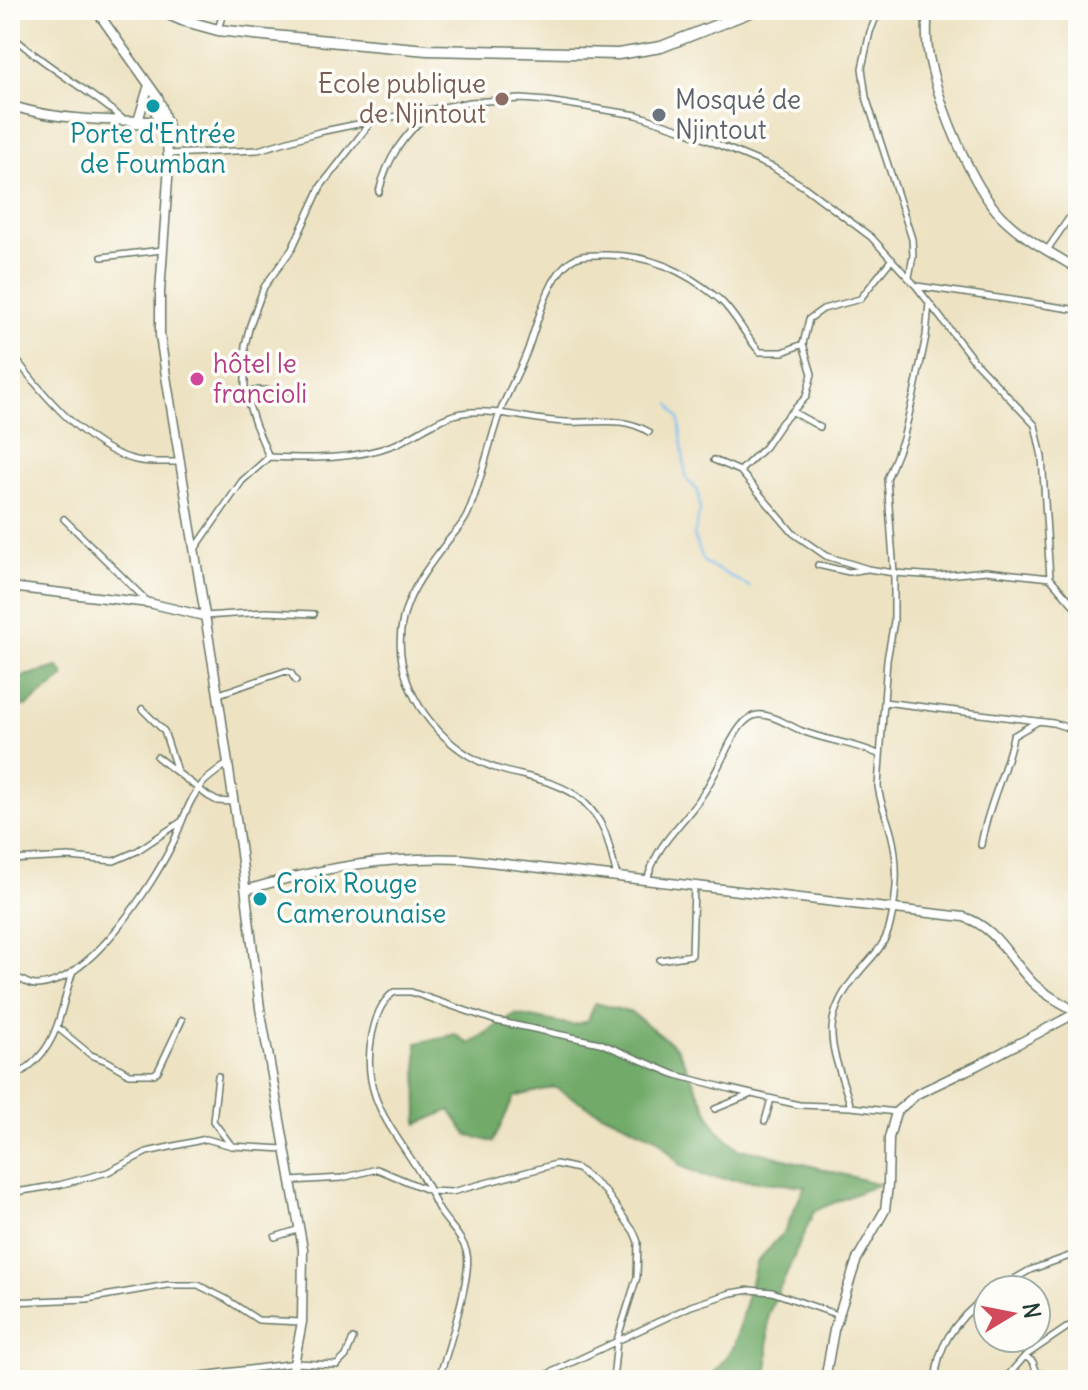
<svg xmlns="http://www.w3.org/2000/svg" width="1088" height="1390" viewBox="0 0 1088 1390" font-family="Delius,sans-serif">
<style>
.forest{fill:#71aa69;stroke:#48744e;stroke-width:2}
.lines{fill:none;stroke-linecap:round;stroke-linejoin:round}
.stream{stroke:#7abff1;stroke-width:2}
.street-casing{stroke:#677766;stroke-width:8}
.secondary-casing{stroke:#677766;stroke-width:11}
.highway-casing{stroke:#677766;stroke-width:13}
.street{stroke:#fff;stroke-width:5}
.secondary{stroke:#fff;stroke-width:8}
.highway{stroke:#fff;stroke-width:10}
.education-dot{fill:#8d6e63;stroke:#fdfcf7;stroke-width:3}
.culture-dot{fill:#0f9aa8;stroke:#fdfcf7;stroke-width:3}
.worship-dot{fill:#6b7280;stroke:#fdfcf7;stroke-width:3}
.hotel-dot{fill:#d1479c;stroke:#fdfcf7;stroke-width:3}
.labels{text-anchor:middle;stroke-width:7;stroke-linejoin:round;paint-order:stroke}
.education-label{font-size:26px;fill:#785e54;stroke:#fdfcf7;text-anchor:end}
.worship-label{font-size:26px;fill:#5b616d;stroke:#fdfcf7;text-anchor:start}
.culture-label{font-size:26px;fill:#0d838f;stroke:#fdfcf7}
.hotel-label{font-size:26px;fill:#b23c85;stroke:#fdfcf7;text-anchor:start}
</style>
<rect width="100%" height="100%" fill="#fdfcf7"/>
<filter id="ink" filterUnits="userSpaceOnUse"><feTurbulence type="fractalNoise" baseFrequency=".0125" numOctaves="2"/><feDisplacementMap in="SourceGraphic" scale="16" xChannelSelector="R" yChannelSelector="G"/><feConvolveMatrix kernelMatrix="1 2 1 2 8 2 1 2 1" color-interpolation-filters="sRGB"/></filter>
<filter id="wash" filterUnits="userSpaceOnUse"><feTurbulence type="fractalNoise" baseFrequency=".006" numOctaves="4" result="noise"/><feDisplacementMap in="SourceGraphic" scale="32" xChannelSelector="R" yChannelSelector="G"/><feGaussianBlur stdDeviation="1.8" result="paint"/><feColorMatrix in="noise" values="0 0 0 0 0 0 0 0 0 0 0 0 0 0 0 0 0 1.4 0 .05"/><feComposite in="paint" operator="in"/></filter>
<g filter="url(#wash)">
<rect width="100%" height="100%" fill="#ede2c2"/>
<path class="forest" d="M58,667L65,676L27,706L10,704V680Z
M595,1003L632,1013L677,1048L717,1130L740,1150H751L879,1184L814,1211L768,1315V1380H709L734,1346L756,1263L784,1232L805,1186L707,1177L681,1166L658,1139L593,1109L554,1087L514,1097L493,1142L467,1135L450,1110L418,1124L417,1043L455,1034L469,1044L515,1014L573,1025L588,1021Z"/>
<g class="lines">
<path class="stream" d="M670,404L679,418L686,479L698,491L700,510L694,536L704,562L750,587"/>
</g>
</g>
<g filter="url(#ink)">
<g class="lines">
<g class="street-casing">
<path id="street" d="M702,10L732,17
M879,10L870,32L862,68L866,97L912,239L913,256L909,277
M218,29L224,10
M10,34C45,67 88,89 124,120
M168,154L258,150L319,132L402,115L470,102L521,99L548,101L637,115L683,130L772,167L803,186L871,237L916,286L975,362L1035,425L1042,457L1050,578L1078,610
M379,192C387,158 404,135 430,112
M1047,250L1078,205
M102,257L162,250
M917,286L1078,310
M10,351C38,389 87,449 136,460C150,463 166,462 180,462
M245,393L260,390L288,391
M793,412L820,427
M269,457L255,424L245,393V345L250,325L264,287L292,249L321,186L371,122
M714,460L740,471L793,533L826,556L868,569L894,573L938,576L986,571L1050,578
M740,471L765,447L782,422L806,397L812,374L803,344L809,319L823,309L860,299L892,259
M64,519L149,603
M195,549L242,481L269,457C312,459 355,460 396,444C418,434 439,417 462,413C499,408 530,421 566,422C596,424 621,415 649,432
M818,565L849,572L867,569
M204,616L266,612L314,614
M219,694L286,671L291,673L296,681
M884,702L1053,723L1078,731
M142,709L164,731L177,771
M157,757L208,796L217,801L233,802
M981,845C987,806 1006,773 1013,736L1037,722
M10,860L69,857L114,861L137,851L182,821
M617,876C608,845 609,826 583,801C562,782 531,778 505,771C455,758 412,713 402,662C393,613 418,579 447,542C454,533 464,524 468,513C481,482 488,447 499,415C507,392 520,371 528,349C537,324 548,278 569,262C579,254 592,255 604,255C649,254 684,270 719,299C736,314 744,335 760,352H783L803,344
M647,880C658,843 674,833 696,804C710,786 719,765 729,745C735,734 744,717 757,715C771,713 789,726 802,731C827,741 854,743 878,754
M660,960L692,955L694,886
M10,974C19,977 28,986 38,985C90,982 152,886 173,843C182,824 188,800 203,783C210,776 219,770 227,764
M58,1028L91,1055L107,1061L129,1074H154L158,1071L182,1020
M218,1076L213,1121L231,1145
M10,1080C60,1050 56,1023 72,974
M851,1107C833,1048 815,1022 861,970C874,955 885,945 890,925C897,896 899,862 891,833C887,817 880,803 878,786L887,660L894,621V573L887,479L903,439L914,394L926,336L929,303
M715,1109L749,1095
M765,1121L771,1099
M291,1181L342,1178L377,1169L430,1191L452,1192L556,1164L578,1169L605,1191L634,1232L638,1242L637,1277L617,1340L613,1380
M10,1193L59,1185L108,1172L147,1152L206,1139L232,1146L284,1149
M275,1237L300,1229
M995,1290L1030,1270L1078,1253
M10,1302L87,1299L167,1285H198L226,1299L258,1320L301,1322
M1025,1356L1033,1362L1037,1373L1054,1375L1056,1380
M162,1380L296,1363L337,1365L346,1356L353,1339
M438,1380C446,1357 472,1275 467,1254C464,1239 450,1226 441,1213C434,1203 431,1191 424,1180C395,1129 359,1100 372,1035C376,1017 380,1003 394,992H411L496,1021L600,1043L676,1075L730,1089L799,1105L851,1107L896,1112
M535,1380L691,1306L731,1293L750,1290L772,1292L838,1315
M936,1380C936,1344 960,1316 988,1295
M1004,1380L1025,1356L1078,1320"/>
</g>
<g class="secondary-casing">
<path id="secondary" d="M96,10L159,99
M928,10C926,28 926,47 931,66C941,108 971,185 1001,216C1023,238 1051,253 1078,269
M161,104L169,131L167,144
M10,105C55,121 119,121 167,121
M154,108L167,145L169,165L160,292V335L166,376L218,695L240,846L260,1008L303,1249L302,1322L291,1380
M138,121L148,88
M135,124L165,127
M10,587L149,603L204,616
M246,890C320,868 385,856 463,859L964,917C997,928 1008,957 1031,981C1043,994 1062,1003 1077,1012
M825,1380L834,1330L857,1259L885,1210L888,1185L889,1138L896,1112L917,1094L978,1065L1078,1012"/>
</g>
<g class="highway-casing">
<path id="highway" d="M159,10L182,20L218,30L273,36L427,50L618,54L661,47L755,10"/>
</g>
<use href="#street" class="street"/>
<use href="#secondary" class="secondary"/>
<use href="#highway" class="highway"/>
</g>
</g>
<circle class="education-dot" cx="502" cy="99" r="8"/>
<g class="culture-dot">
<circle cx="153" cy="106" r="8"/>
<circle cx="260" cy="899" r="8"/>
</g>
<circle class="worship-dot" cx="659" cy="115" r="8"/>
<circle class="hotel-dot" cx="197" cy="379" r="8"/>
<g class="labels">
<g class="education-label">
<text x="486" y="93">Ecole publique<tspan x="486" dy="30">de Njintout</tspan></text>
</g>
<g class="worship-label">
<text x="675" y="109">Mosqué de<tspan x="675" dy="30">Njintout</tspan></text>
</g>
<g class="culture-label">
<text x="153" y="143">Porte d'Entrée<tspan x="153" dy="30">de Foumban</tspan></text>
<text x="276" y="893" text-anchor="start">Croix Rouge<tspan x="276" dy="30">Camerounaise</tspan></text>
</g>
<g class="hotel-label">
<text x="213" y="373">hôtel le<tspan x="213" dy="30">francioli</tspan></text>
</g>
</g>
<rect width="1088" height="1390" fill="none" stroke="#fdfcf7" stroke-width="40"/>
<g transform="translate(1012 1314) rotate(80)"><circle r="38" fill="#fdfcf7" stroke="#a4b0a9" stroke-width="2"/>
<path d="M0-6L14 30L0 20L-14 30Z" fill="#d1495b"/>
<text y="-12" font-size="22" font-weight="bold" text-anchor="middle" fill="#1f3d34">N</text>
</g>
</svg>
